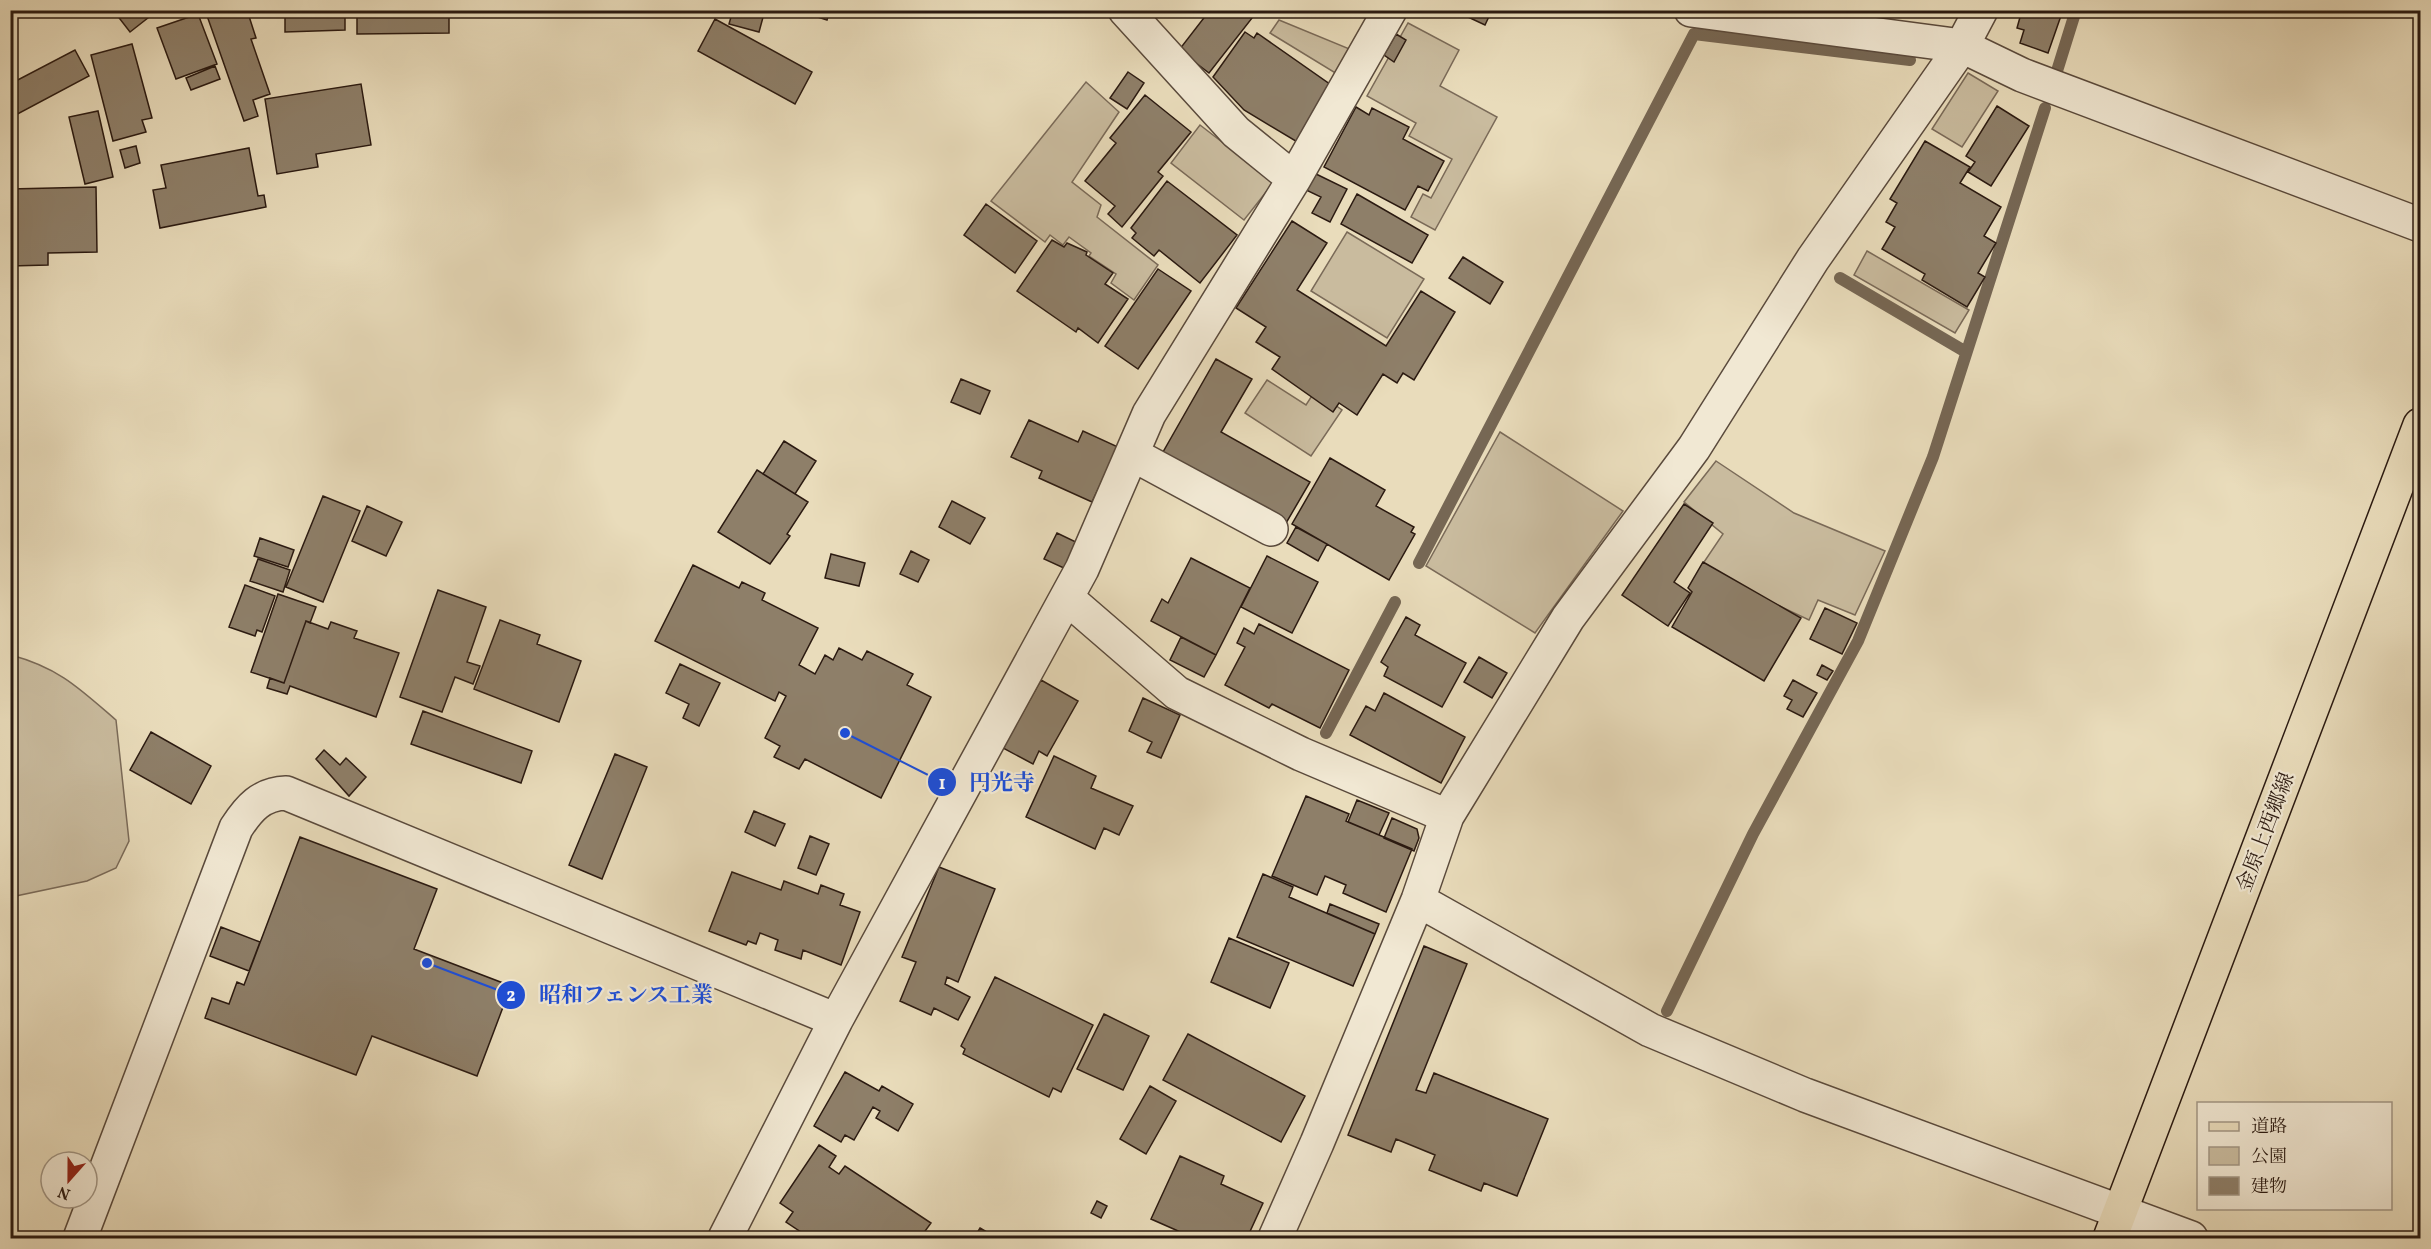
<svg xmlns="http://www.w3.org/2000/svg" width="2431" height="1249" viewBox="0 0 2431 1249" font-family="Vollkorn,'Noto Serif JP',serif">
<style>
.green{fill:#c9bb9e;stroke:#7a6a58;stroke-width:1.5}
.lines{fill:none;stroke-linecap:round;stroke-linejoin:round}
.stream{stroke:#766754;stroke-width:12}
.building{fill:#8e7f69;stroke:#2b1a11;stroke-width:1.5}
.minor-casing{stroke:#5a4a3c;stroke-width:36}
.major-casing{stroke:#2b1a11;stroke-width:36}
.minor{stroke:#f1e8d3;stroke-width:33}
.major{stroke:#e9dcbb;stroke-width:33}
.labels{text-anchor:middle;stroke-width:4.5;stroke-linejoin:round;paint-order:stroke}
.street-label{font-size:21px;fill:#2b1a11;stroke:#f1e8d3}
.leader{fill:none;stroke:#1d4ed8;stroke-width:2}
.callout-dot{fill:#1d4ed8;stroke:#f1e8d3;stroke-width:2}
.mark-label{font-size:18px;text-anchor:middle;font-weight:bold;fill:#fff}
.callout-label{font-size:22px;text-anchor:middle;font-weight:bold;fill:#1d4ed8;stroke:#f1e8d3;stroke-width:4.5;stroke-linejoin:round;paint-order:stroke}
</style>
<rect width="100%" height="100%" fill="#e9dcbb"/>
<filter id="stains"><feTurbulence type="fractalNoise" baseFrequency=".00333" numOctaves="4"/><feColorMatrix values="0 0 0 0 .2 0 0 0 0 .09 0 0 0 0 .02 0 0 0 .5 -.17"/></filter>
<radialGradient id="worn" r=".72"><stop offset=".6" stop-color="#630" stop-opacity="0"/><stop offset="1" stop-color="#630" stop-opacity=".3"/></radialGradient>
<path class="green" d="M1279,20L1352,50L1337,74L1270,33Z
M1408,23L1459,50L1440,86L1497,117L1435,230L1411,217L1423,194L1431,198L1452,159L1409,136L1416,123L1367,96Z
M1968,73L1998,91L1962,147L1932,129Z
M1086,82L1119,112L1072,182L1101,205L1097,217L1158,265L1134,300L1111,283L1116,274L1089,256L1091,253L1069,237L1063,245L1050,235L1045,242L991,201Z
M1200,125L1274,182L1244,220L1171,163Z
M1347,232L1424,279L1387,338L1311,291Z
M1867,251L1969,310L1955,333L1854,275Z
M1267,380L1306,405L1315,391L1342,410L1311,456L1245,413Z
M1500,432L1623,511L1535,633L1426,566Z
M1716,461L1794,513L1885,551L1855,615L1818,600L1809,620L1700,568L1723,534L1684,502Z
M11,655C59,668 79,688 116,720L129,841L116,868L87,881L11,897Z"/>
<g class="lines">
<path class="stream" d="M2057,71L2076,10
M1840,278L1966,352
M1419,563L1694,34L1910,60
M1326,733L1395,602
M1667,1011L1753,834L1858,641L1933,457L2045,108"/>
</g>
<path class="building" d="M113,10H158L130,32Z
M205,10H247L256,38L251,39L270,94L253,100L258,116L244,121Z
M345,10V30L285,32V11L277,10Z
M357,10H449V33L357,34Z
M466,10H576V14Z
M733,10H765L759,32L729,24Z
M796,10H830L827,20Z
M1210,10H1252L1256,13L1209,73L1179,50Z
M1453,10H1492L1485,25Z
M2022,10H2063L2048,53L2020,43L2024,30L2017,28Z
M198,14L217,64L176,79L157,28Z
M715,19L812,72L795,104L698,51Z
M1245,32L1254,38L1257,33L1334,87L1299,143L1244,110L1213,77Z
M1396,34L1406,40L1394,62L1384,55Z
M132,44L152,118L142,120L146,132L113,141L91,55Z
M75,50L89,76L10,118V84Z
M215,66L220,79L191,90L186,78Z
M1128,72L1144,83L1127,109L1110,98Z
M361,84L371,145L316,154L318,167L277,174L265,99Z
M1145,95L1191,132L1158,172L1163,176L1122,227L1108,214L1115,206L1085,181L1116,143L1110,138Z
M1997,106L2029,126L1991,186L1968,172L1975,162L1966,156Z
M1356,107L1369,115L1372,108L1409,127L1403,139L1444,161L1428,191L1418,186L1405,210L1324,167Z
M98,111L113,177L85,184L69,117Z
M1925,141L1970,167L1960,183L2001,207L1984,236L1996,243L1978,273L1985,277L1967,307L1922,280L1925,274L1882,249L1895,227L1886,222L1897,203L1890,199Z
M136,146L140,163L125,168L120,150Z
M249,148L258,196L264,195L266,207L160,228L153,190L166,188L161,165Z
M1314,173L1347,189L1330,222L1312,213L1321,197L1306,190Z
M1167,181L1237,235L1200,283L1159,250L1154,256L1132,238L1136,233L1131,228Z
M96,187L97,252L48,253V265L10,266V189Z
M1357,194L1428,235L1412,263L1341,224Z
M986,204L1037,241L1015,273L964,235Z
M1292,221L1327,243L1297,290L1386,346L1421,291L1455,312L1414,380L1403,373L1397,383L1383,374L1357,415L1339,403L1333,412L1272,369L1280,357L1256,342L1266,327L1236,308Z
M1052,240L1064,247L1067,243L1087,252L1086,255L1113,273L1105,284L1128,299L1098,343L1078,328L1076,332L1017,291Z
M1463,257L1503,282L1490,304L1449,278Z
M1158,269L1191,291L1138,369L1105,346Z
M1216,359L1252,379L1221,432L1310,482L1282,530L1163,452Z
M961,379L990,391L980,414L951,402Z
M1029,420L1078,442L1083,431L1118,447L1092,502L1039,478L1042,471L1011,457Z
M784,441L816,461L795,494L763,474Z
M1330,458L1385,490L1376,506L1414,527L1411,532L1415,534L1389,580L1292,524Z
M757,470L808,502L787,534L790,536L770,564L718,532Z
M323,496L360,511L323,602L286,587Z
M952,501L985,518L970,544L939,527Z
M1684,504L1713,523L1674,582L1690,593L1668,626L1622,595Z
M367,506L402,522L386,556L352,541Z
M1296,527L1327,544L1318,561L1287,543Z
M1057,533L1078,543L1066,569L1044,559Z
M260,538L294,550L288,567L254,556Z
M911,551L929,560L918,582L900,574Z
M831,554L865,563L859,586L825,578Z
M1267,556L1318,582L1292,633L1241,607Z
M1191,558L1250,588L1216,655L1151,621L1162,599L1168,603Z
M258,559L290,570L283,592L250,581Z
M1703,562L1801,618L1764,681L1672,627L1692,592L1688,588Z
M693,565L739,588L742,582L765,593L762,600L818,628L799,665L815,674L825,655L833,660L839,648L862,660L867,651L913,674L907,685L931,697L881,798L805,759L799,769L774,757L780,746L765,738L786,696L779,692L775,701L655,641Z
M245,585L275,596L262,632L257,630L255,636L229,627Z
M438,590L486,607L467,662L480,666L473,684L455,677L442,712L400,697Z
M278,594L316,607L310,623L306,621L284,683L251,672Z
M1825,608L1857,623L1842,654L1810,639Z
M1406,617L1420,625L1415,635L1466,663L1442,707L1384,676L1388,667L1381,662Z
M500,620L540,635L537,644L581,661L559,722L474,689Z
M306,621L328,629L331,622L357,631L354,638L399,653L376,717L290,686L287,694L267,688L270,678L284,683Z
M1259,624L1349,670L1320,728L1272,704L1269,708L1225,685L1245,647L1237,643L1244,628L1254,634Z
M1181,637L1216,655L1204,677L1170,660Z
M1479,657L1507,673L1492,698L1464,682Z
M680,664L720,683L699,726L683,718L689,704L666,693Z
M1822,665L1833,671L1827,680L1817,675Z
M1041,680L1078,701L1047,756L1039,751L1033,764L1003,748Z
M1793,680L1817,693L1803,717L1787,709L1792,700L1784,696Z
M1384,693L1465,737L1441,783L1350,735L1366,706L1375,711Z
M1143,698L1180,715L1161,758L1147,752L1152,742L1129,731Z
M423,711L532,751L521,783L411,744Z
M151,732L211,766L191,804L130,770Z
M324,750L340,765L346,758L366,777L349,796L316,759Z
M615,754L647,767L602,879L569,865Z
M1054,756L1096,776L1091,788L1133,806L1119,835L1104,828L1095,849L1026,817Z
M1306,796L1349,814L1346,821L1412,849L1386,912L1343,893L1346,885L1325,876L1317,895L1272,876Z
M1357,800L1389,813L1379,835L1348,822Z
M754,811L785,824L775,846L745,832Z
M1392,818L1417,829L1419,838L1414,851L1384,838Z
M810,836L829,844L816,875L798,868Z
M300,837L437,889L414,949L511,986L477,1076L372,1036L356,1075L205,1018L212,998L229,1004L237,982L244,985Z
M939,867L995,889L958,982L947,977L945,984L970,997L958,1020L934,1008L931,1015L900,1001L916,962L902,957Z
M732,872L781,890L784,881L818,894L821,885L844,894L840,905L860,912L841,965L803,950L801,959L775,950L778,940L760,933L756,944L748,941L746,945L709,931Z
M1263,874L1293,887L1289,897L1375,934L1353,986L1237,937Z
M1330,904L1379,924L1375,934L1327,913Z
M221,927L260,942L249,971L210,956Z
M1229,938L1289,963L1270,1008L1211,982Z
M1424,946L1467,964L1416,1090L1426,1093L1434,1073L1548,1119L1517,1196L1484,1183L1481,1191L1429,1170L1435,1155L1396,1139L1391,1152L1348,1135Z
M995,977L1093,1025L1061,1092L1053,1088L1049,1097L963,1054L965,1049L961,1046Z
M1104,1014L1149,1036L1123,1090L1077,1069Z
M1188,1034L1305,1096L1281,1142L1163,1080Z
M845,1072L879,1091L882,1086L913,1104L898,1131L876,1118L880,1111L873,1107L854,1140L845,1135L841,1142L814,1126Z
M1150,1086L1176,1101L1146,1154L1120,1139Z
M819,1145L836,1156L829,1167L839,1174L845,1166L931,1223L920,1238H810L786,1222L793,1212L780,1203Z
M1180,1156L1224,1176L1221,1184L1263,1203L1247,1238H1194L1151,1219Z
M1097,1201L1107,1206L1101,1218L1091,1213Z
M980,1228L997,1238H974Z"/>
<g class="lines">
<g class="minor-casing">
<path id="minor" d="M1125,10L1236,132L1294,179
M1691,10L1962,46L2022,75L2420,225
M1132,454L1271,529
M1067,598L1177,693L1301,754L1447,816
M1418,900L1650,1030L1805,1095L2191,1238
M80,1238L236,828C249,808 261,794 286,793L836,1020
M725,1238L836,1020L1082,569L1149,414L1294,179L1390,10
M1275,1238L1317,1143L1418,900L1447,816L1568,618L1694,448L1813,259L1962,46L1981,10"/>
</g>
<g class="major-casing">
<path id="major" d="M2110,1238L2420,425"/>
</g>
<use href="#minor" class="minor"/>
<use href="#major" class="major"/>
</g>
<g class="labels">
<g class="street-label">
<text transform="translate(2265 832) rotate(-69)" y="7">金原上西郷線</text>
</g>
</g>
<path class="leader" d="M845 733L942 782M427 963L511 995"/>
<g class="callout-dot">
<circle cx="845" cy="733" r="6"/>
<circle cx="427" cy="963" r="6"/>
<circle cx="942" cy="782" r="15"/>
<circle cx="511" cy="995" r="15"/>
</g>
<g class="mark-label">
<text x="942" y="789">1</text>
<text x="511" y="1001">2</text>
</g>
<g class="callout-label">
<text x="1002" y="790">円光寺</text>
<text x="626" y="1002">昭和フェンス工業</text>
</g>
<rect width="2431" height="1249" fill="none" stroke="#e9dcbb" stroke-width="36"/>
<rect x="12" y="12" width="2407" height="1225" fill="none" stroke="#2b1a11" stroke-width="3"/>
<rect x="18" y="18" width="2395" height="1213" fill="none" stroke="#2b1a11" stroke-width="1.5"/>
<rect x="2197" y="1102" width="195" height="108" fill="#f1e8d3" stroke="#a29685" stroke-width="1.5"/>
<rect x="2209" y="1122" width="30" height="9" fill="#e9dcbb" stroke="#a29685" stroke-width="1.5"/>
<text x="2251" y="1132" font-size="18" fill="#2b1a11">道路</text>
<rect x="2209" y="1147" width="30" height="18" fill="#c9bb9e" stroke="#a29685" stroke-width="1.5"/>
<text x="2251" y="1162" font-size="18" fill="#2b1a11">公園</text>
<rect x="2209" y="1177" width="30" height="18" fill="#8e7f69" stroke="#a29685" stroke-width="1.5"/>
<text x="2251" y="1192" font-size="18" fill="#2b1a11">建物</text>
<g transform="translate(69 1180) rotate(201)"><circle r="28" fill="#f1e8d3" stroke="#a29685" stroke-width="1.5"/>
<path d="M0-4.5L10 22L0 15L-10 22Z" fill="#8f2418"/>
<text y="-9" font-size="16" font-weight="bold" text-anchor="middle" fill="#2b1a11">N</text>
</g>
<rect width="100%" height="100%" filter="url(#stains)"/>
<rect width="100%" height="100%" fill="url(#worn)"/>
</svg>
